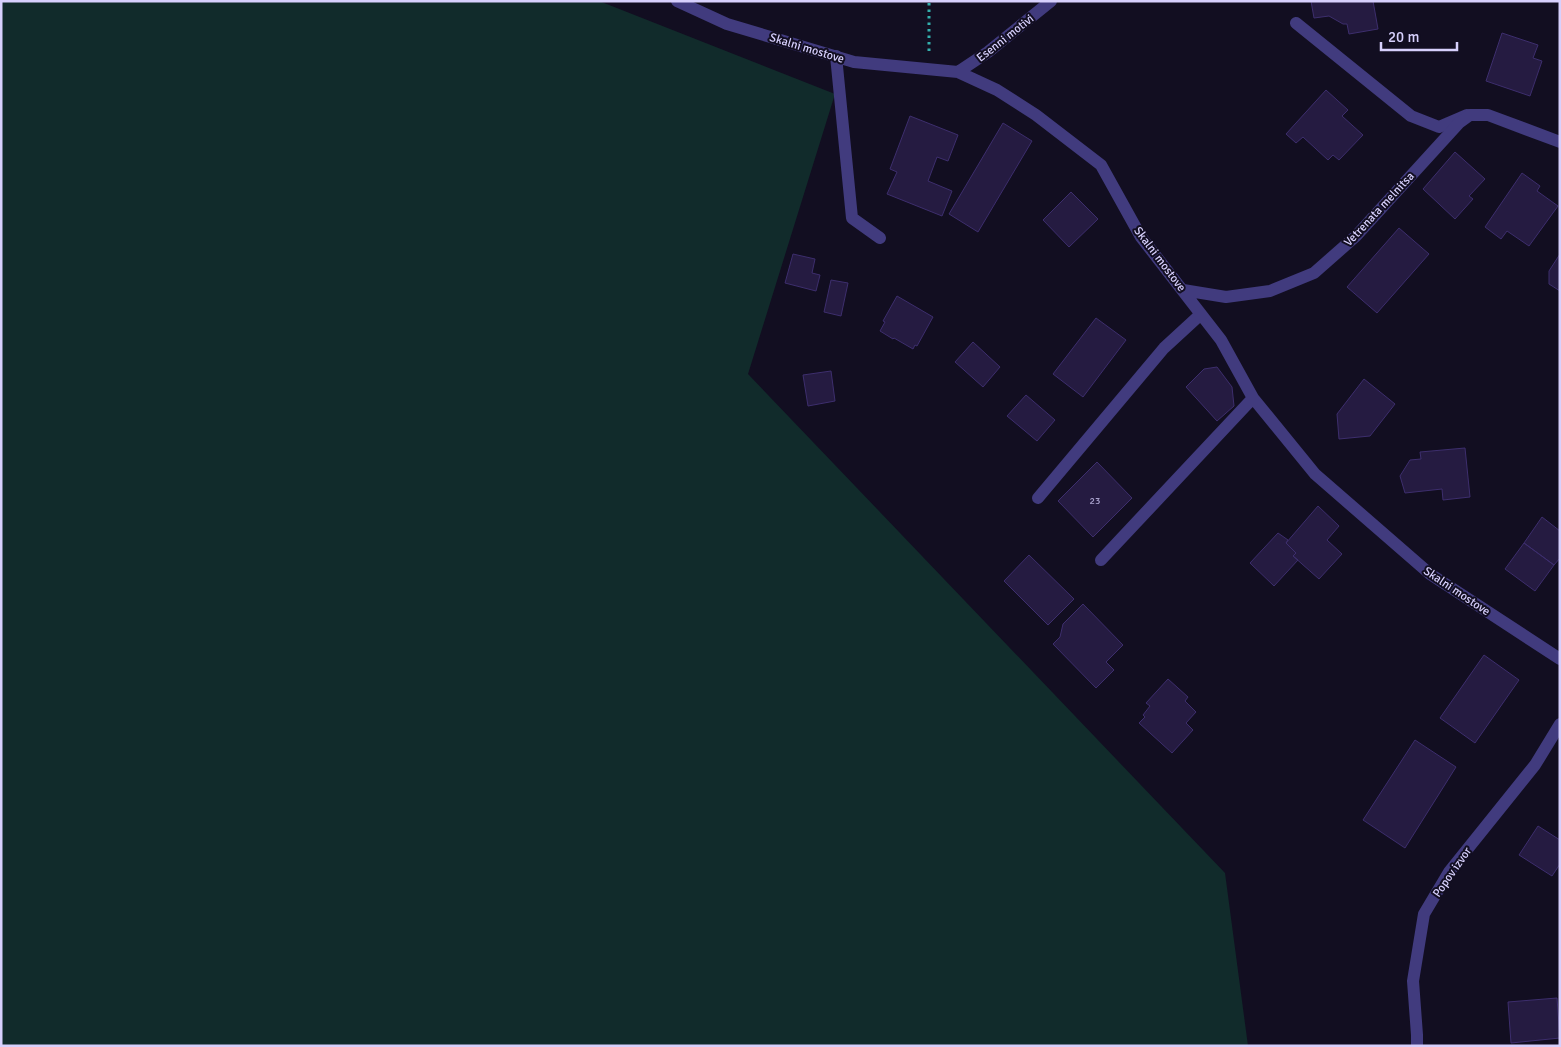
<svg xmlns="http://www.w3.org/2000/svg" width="1561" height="1047" viewBox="0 0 1561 1047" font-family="Signika,sans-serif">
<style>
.green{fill:#112b2b}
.building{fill:#251b41;stroke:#3d2e6d}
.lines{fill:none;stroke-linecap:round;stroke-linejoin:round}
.path{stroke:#33afad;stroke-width:3;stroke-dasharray:2.5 4;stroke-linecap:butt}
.service{stroke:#413b7e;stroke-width:12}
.minor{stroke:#413b7e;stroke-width:12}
.labels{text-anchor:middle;stroke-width:4;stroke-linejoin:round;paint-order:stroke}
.number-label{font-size:10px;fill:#aaa3ce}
.street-label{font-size:12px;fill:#d7d0fd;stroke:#120e21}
</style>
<rect width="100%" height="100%" fill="#120e21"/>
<path class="green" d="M1,1H599L835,94L748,374L1225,873L1248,1046H1Z"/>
<path class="building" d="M1311,1H1373L1378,29L1349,34L1347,24H1343L1329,16L1314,18Z
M1502,33L1538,45L1533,58L1542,61L1530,96L1486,81Z
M1326,90L1348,110L1342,116L1363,135L1339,160L1333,155L1328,160L1303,137L1296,143L1286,134Z
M910,116L958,135L948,161L937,157L928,181L952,191L942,216L887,194L897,172L890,169Z
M1003,123L1032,141L978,232L949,214Z
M1455,152L1485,179L1469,196L1473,199L1455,219L1423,189Z
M1522,173L1540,186L1537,191L1558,206L1529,246L1507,231L1501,239L1485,227Z
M1071,192L1098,219L1069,247L1043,220Z
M1399,228L1429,254L1377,313L1347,287Z
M793,254L815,259L812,273L820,275L816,291L785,283Z
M1560,254V291L1549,284V271Z
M831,280L848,283L841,316L824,312Z
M897,296L933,317L917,346L915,345L913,349L894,338L893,339L880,331L885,322L883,321Z
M1096,318L1126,340L1083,397L1053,374Z
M973,342L1000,367L983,387L955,362Z
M1217,367L1232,387L1234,406L1217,421L1186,387L1204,369Z
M831,371L835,401L808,406L803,375Z
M1364,379L1395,404L1370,436L1339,439L1337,414Z
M1026,395L1055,420L1037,441L1007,416Z
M1465,448L1470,497L1443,500L1442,489L1405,493L1400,476L1410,460L1421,459L1420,452Z
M1097,462L1132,498L1093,537L1058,501Z
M1318,506L1339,526L1327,540L1342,554L1319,579L1293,556L1296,553L1286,543Z
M1542,517L1560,531V558L1554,565L1524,543Z
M1278,533L1288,540L1286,543L1296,553L1293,556L1298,560L1274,586L1250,563Z
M1524,543L1554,565L1535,591L1505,569Z
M1029,555L1074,599L1048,625L1004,581Z
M1083,604L1123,645L1106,662L1114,670L1096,688L1053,644L1060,637L1063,624Z
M1484,655L1519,680L1475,743L1440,718Z
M1168,679L1188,697L1185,701L1196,712L1186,723L1193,730L1172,753L1139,723L1145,717L1143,715L1150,706L1146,703Z
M1415,740L1456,767L1405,848L1363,820Z
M1538,826L1560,840V864L1552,876L1519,855Z
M1557,998L1560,1038L1511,1043L1508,1002Z"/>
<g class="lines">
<path class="path" d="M929,51V1"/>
<path class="service" d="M1296,23L1411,116L1439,127L1467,115
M836,56L852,218L880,238"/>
<path class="minor" d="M677,1L727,24L854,62L958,72L997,90L1036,115L1101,165L1141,237L1221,340L1253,398L1315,474L1430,574L1560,659
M958,72L988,52L1051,1
M1183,290L1226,297L1270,291L1314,273L1356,236L1459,123L1470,115H1488L1560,142
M1038,498L1164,348L1201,314
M1101,560L1253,398
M1417,1046V1035L1413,981L1424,914L1449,872L1535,765L1560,724"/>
</g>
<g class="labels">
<g class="number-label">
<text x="1095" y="504">23</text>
</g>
<g class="street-label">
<text transform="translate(1005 38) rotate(-38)" y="4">Esenni motivi</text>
<text transform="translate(807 48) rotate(17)" y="4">Skalni mostove</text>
<text transform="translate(1379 209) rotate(-47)" y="4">Vetrenata melnitsa</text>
<text transform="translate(1160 259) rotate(53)" y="4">Skalni mostove</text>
<text transform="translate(1457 591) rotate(34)" y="4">Skalni mostove</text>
<text transform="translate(1452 872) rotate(-55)" y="4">Popov izvor</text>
</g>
</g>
<rect width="1561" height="1047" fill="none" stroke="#d7d0fd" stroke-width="5"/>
<path d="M1381 42v8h76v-8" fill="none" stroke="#d7d0fd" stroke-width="2.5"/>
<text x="1388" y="42" font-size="15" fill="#d7d0fd" stroke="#120e21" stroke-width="4" paint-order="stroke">20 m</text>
</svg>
